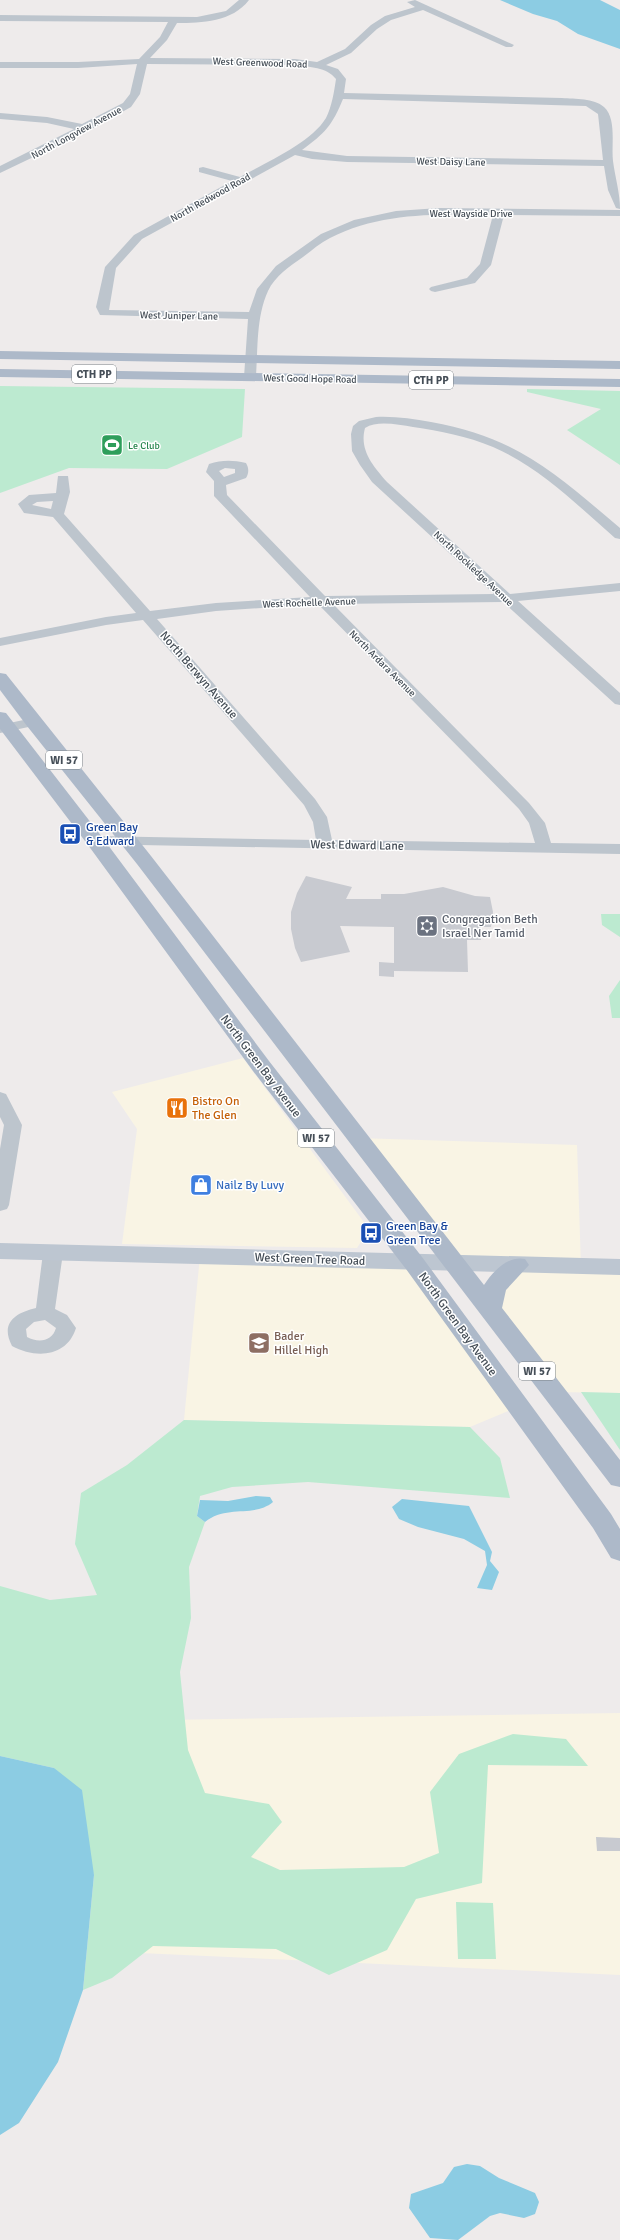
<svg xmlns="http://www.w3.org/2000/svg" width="620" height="2240" viewBox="0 0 620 2240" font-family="Signika,sans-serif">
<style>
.commercial{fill:#f9f4e4}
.green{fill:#bcead0}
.water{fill:#8ccce3}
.building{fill:#c8cad0}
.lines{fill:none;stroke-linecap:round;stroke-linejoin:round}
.street{fill:#bdc5cd;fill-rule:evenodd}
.secondary{fill:#bdc6d1;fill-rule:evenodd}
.primary{fill:#adb9c9;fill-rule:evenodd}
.labels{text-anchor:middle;stroke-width:3;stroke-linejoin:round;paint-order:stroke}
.far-street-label{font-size:10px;fill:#454e57;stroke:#fff}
.far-leisure-label{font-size:10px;fill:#27864d;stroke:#fff;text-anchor:start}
.shield{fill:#fff;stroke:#7d8389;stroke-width:1}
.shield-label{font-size:11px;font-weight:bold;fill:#454e57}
.street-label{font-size:12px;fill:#454e57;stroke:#fff}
.transit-label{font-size:12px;fill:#164399;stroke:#fff;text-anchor:start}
.worship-label{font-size:12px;fill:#5b616d;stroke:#fff;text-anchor:start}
.food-label{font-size:12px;fill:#c56008;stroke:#fff;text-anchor:start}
.shop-label{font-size:12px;fill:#366cbe;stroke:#fff;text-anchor:start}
.education-label{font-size:12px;fill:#785e54;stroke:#fff;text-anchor:start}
</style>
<rect width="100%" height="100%" fill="#eeebeb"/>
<path class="commercial" d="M243,1058L369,1229L357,1248L122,1244L137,1129L112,1092Z
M357,1138L577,1145L581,1267H620V1393L553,1392L490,1309L516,1266L455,1263Z
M200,1256L414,1263L518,1407L470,1427L184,1420Z
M620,1713V1975L140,1953L163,1720Z"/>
<path class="green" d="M0,386L245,389L242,437L167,469L69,468L0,493Z
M527,389L620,391V465L567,430L601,409L527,392Z
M601,914H620V937L602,925Z
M620,980V1018H612L609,996Z
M581,1392L620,1393V1450Z
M184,1420L470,1427L500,1458L510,1498L308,1482L232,1487L200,1496L197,1516L205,1522L189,1567L191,1618L180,1672L188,1750L205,1793L269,1804L282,1822L251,1857L280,1870L404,1867L439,1853L430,1792L459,1754L513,1734L566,1739L588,1766L488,1765L482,1883L416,1899L387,1950L329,1975L276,1949L153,1946L112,1978L83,1990L94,1875L54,1768L0,1756V1586L50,1600L97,1595L75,1544L81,1493L127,1465Z
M456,1902L493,1903L496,1959H458Z"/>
<path class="water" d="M500,0H600L620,10V49L578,34L557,21L533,14Z
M256,1496L270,1497L273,1502C254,1518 227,1504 205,1522L197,1516L200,1500L228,1501Z
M402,1499L469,1506L492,1552L490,1561L499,1572L492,1590L477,1588L487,1565L485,1551L464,1539L418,1527L399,1519L392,1507Z
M0,1756L54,1768L82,1790L94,1875L83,1990L58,2062L19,2123L0,2135Z
M467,2164L480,2166L499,2178L535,2193L539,2202L535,2214L524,2218L500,2213L490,2216L458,2240L430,2238L409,2208L411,2194L443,2183L454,2167Z"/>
<path class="building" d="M306,876L352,887L346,899H381V894H404L443,887L475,896L490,897L493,912L491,927H481V940H467L468,972L394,971V977L379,976V962L394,963V927L340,926L350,952L301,962L295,948L291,929V912L297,893Z
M596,1837L620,1838V1851H597Z"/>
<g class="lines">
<path class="street" d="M239,0H249C232,22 202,23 177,23L167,40L150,58L295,59L317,62L345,49L371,25L385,16L415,7L407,2L415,0L514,45L512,47H506L423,10L391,20L377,29L351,53L326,65L338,69L346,79L344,93L562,98C575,99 594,98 604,107C617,119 611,145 613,161C615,177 620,193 620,209L616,208L608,190L604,166L347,162L312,159L295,155L142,239L116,268L109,310L249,312L257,289L276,266L321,234L354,220L396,211L439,208L620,210V216L504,215L491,265L475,283L435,292L431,291L429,289L431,287L467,278L480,264L493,215C438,214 381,212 330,238C320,243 311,251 303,257C290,266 275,276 268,291C256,317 258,349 256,377L250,381L244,377L248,319L100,315L96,307L105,267L134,235L232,181L199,172V168L203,167L240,177C265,163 311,143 326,118C332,106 334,92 336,79C327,67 309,67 295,65L147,64L140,94L131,107L90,130L0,173V166L74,129L47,123L0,119V113L47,117L82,124L123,103L130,94L137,64L78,68H0V62H78L139,59L160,37L168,22L0,21V15L197,17L226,11ZM343,99L586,106L598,114L603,160L347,156L302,150C325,133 332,126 343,99Z
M376,417C394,416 413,419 431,422C517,437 556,474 620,528V539L615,538C577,505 540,467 493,447C467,436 440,431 413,427C398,425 378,420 365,428C359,450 373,466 387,482L510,594L620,583V591L518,601L620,693V705L615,704L503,602L333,604L529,803L545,823L551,843L620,844V854L89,844L87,841L89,838L95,836L316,840L313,822L304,805L143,620L106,625L0,646V638L106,617L136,613L53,517L24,513L18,504L29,495L56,493L58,476H68L70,492L64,514L150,611L216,603L310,597L214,496V481L206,472L209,464C222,460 232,460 246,463C249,468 249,473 246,478L226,485L227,495L325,596L494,594L372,482L360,465L352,451L351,434L353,426L359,421ZM225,468L235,469V473L224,477L219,471ZM53,501L51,509L32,505L37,502ZM318,604L519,809L529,823L535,843L332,840L327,817L315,799L157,619L216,611Z
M33,718L38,719L40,722L38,725L0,733V725Z
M0,1092L6,1094L22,1125L9,1205L7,1209L0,1211V1149L4,1125L0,1117Z
M53,1247L60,1248L63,1253L55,1309L67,1315L76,1328C67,1357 36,1359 12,1346C0,1323 15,1313 36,1308L43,1253L46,1248ZM45,1320L56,1328C52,1342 38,1343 27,1337L26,1329L34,1322Z"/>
<path class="secondary" d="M0,1243L620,1259V1275L0,1259Z"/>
<path class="primary" d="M0,351L620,361V369L0,359Z
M0,369L620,379V387L0,377Z
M0,673L6,674L151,856L484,1285C493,1271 509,1255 525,1259L529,1265L506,1290L502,1308L620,1460V1487L611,1485L137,864L27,726L0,690Z
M0,712L6,713L102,837L269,1061L422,1257L611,1514L620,1529V1561L611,1558L593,1528L406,1269L253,1071L88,845L0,729Z"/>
</g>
<defs>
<g id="stadium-square" transform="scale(1.15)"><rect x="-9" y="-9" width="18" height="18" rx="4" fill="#2e9e5b" stroke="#fff"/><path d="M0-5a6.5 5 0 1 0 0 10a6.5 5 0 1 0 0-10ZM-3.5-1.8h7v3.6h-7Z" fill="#fff"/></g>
<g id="bus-square" transform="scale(1.15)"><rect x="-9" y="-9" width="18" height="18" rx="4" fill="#1a4fb4" stroke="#fff"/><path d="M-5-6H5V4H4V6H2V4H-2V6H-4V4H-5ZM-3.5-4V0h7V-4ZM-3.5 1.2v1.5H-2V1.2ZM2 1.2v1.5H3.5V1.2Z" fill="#fff"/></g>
<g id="synagogue-square" transform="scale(1.15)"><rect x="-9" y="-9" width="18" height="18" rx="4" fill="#6b7280" stroke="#fff"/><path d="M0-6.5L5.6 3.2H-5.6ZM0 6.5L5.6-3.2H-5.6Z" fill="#fff"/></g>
<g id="restaurant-square" transform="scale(1.15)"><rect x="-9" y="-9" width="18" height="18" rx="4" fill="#e8710a" stroke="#fff"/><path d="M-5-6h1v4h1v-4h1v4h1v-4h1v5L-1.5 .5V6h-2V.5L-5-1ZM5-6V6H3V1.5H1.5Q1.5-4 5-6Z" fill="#fff"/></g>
<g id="shop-square" transform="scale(1.15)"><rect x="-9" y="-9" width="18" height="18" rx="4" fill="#3f7fe0" stroke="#fff"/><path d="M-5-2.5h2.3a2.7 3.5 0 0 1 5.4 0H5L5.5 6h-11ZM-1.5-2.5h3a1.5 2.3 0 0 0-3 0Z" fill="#fff"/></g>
<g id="school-square" transform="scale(1.15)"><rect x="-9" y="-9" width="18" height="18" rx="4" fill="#8d6e63" stroke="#fff"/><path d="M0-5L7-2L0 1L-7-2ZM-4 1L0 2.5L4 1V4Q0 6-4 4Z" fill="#fff"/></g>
</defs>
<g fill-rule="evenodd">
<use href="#stadium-square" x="112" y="445"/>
<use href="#bus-square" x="70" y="834"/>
<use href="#synagogue-square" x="427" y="926"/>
<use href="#restaurant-square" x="177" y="1108"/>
<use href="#shop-square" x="201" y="1185"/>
<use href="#bus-square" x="371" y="1233"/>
<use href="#school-square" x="259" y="1343"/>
</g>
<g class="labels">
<g class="far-street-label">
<text transform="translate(260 62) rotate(2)" y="4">West Greenwood Road</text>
<text transform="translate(76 132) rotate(-28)" y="4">North Longview Avenue</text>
<text transform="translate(451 161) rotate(1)" y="4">West Daisy Lane</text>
<text transform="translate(210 197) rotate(-29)" y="4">North Redwood Road</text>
<text x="471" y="217">West Wayside Drive</text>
<text transform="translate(179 315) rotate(1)" y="4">West Juniper Lane</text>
<text transform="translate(310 378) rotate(1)" y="4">West Good Hope Road</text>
<text transform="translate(474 568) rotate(43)" y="4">North Rockledge Avenue</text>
<text transform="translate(309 602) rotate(-2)" y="4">West Rochelle Avenue</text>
<text transform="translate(383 663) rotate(45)" y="4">North Ardara Avenue</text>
</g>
<g class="far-leisure-label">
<text x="128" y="449">Le Club</text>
</g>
<g class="shield">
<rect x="72" y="365" width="44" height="18" rx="3"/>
<rect x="409" y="371" width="44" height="18" rx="3"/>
<rect x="46" y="751" width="36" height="18" rx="3"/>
<rect x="298" y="1129" width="36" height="18" rx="3"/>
<rect x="519" y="1362" width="36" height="18" rx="3"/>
</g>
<g class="shield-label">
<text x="94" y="378">CTH PP</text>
<text x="431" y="384">CTH PP</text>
<text x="64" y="764">WI 57</text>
<text x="316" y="1142">WI 57</text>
<text x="537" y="1375">WI 57</text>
</g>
<g class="street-label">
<text transform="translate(199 675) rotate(49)" y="4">North Berwyn Avenue</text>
<text transform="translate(357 845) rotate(1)" y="4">West Edward Lane</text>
<text transform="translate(261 1066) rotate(53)" y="4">North Green Bay Avenue</text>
<text transform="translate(310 1259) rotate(2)" y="4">West Green Tree Road</text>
<text transform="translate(458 1324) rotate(54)" y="4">North Green Bay Avenue</text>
</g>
<g class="transit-label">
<text x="86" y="831">Green Bay<tspan x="86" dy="14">&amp; Edward</tspan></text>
<text x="386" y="1230">Green Bay &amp;<tspan x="386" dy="14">Green Tree</tspan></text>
</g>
<g class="worship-label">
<text x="442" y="923">Congregation Beth<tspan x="442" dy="14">Israel Ner Tamid</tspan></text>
</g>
<g class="food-label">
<text x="192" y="1105">Bistro On<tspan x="192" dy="14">The Glen</tspan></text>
</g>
<g class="shop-label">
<text x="216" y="1189">Nailz By Luvy</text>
</g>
<g class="education-label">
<text x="274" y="1340">Bader<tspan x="274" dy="14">Hillel High</tspan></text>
</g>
</g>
</svg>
